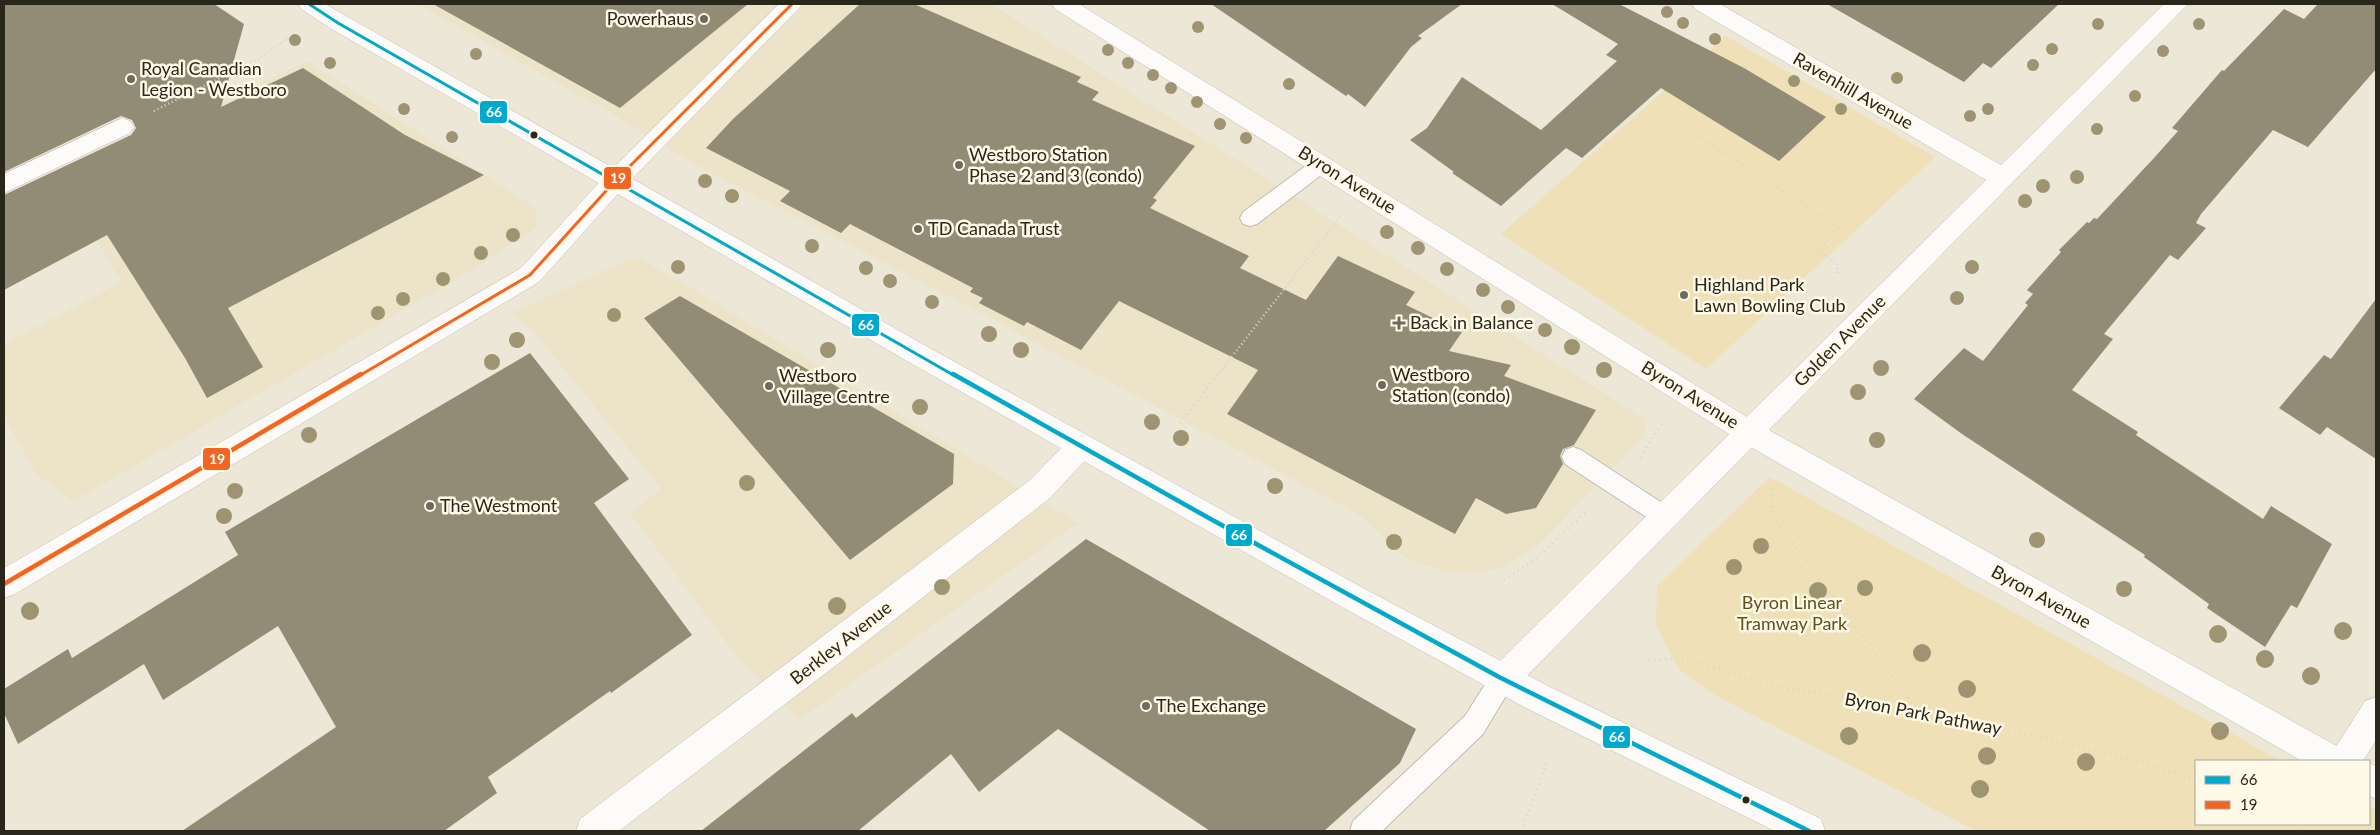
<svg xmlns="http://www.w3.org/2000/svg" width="2380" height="835" viewBox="0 0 2380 835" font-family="Lato,sans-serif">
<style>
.built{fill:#ece3c8}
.green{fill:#efe0b7}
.building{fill:#928b75}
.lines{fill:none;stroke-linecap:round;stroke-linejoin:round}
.lane-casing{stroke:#c0bcaf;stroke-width:2}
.street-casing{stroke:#c0bcaf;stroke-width:1}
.secondary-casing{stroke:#c0bcaf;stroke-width:1}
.path-far1{stroke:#d7d6d1;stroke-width:2.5;stroke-dasharray:1 3;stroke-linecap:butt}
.path{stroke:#d7d6d1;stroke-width:3;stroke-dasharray:1 4.5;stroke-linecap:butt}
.lane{fill:#fcfbf9;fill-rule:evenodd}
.street{fill:#fcfbf9;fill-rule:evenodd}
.secondary{fill:#fcfbf9;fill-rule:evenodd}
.bus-1-far1-casing{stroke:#fff9e8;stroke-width:6}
.bus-1-casing{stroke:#fff9e8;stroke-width:8}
.bus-2-far1-casing{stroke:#fff9e8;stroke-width:6}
.bus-2-casing{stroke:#fff9e8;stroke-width:8}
.bus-1-far1{stroke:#00a9ce;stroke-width:3}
.bus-1{stroke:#00a9ce;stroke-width:4.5}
.bus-2-far1{stroke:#f26522;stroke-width:3}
.bus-2{stroke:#f26522;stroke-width:4.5}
.tree{fill:#9f9471}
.poi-dot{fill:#6e6a5d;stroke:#fff9e8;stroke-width:2}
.bus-dot{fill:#29261b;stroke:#fff9e8;stroke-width:2}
.labels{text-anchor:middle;stroke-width:5;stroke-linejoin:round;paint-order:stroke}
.poi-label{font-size:18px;fill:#29261b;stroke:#fff9e8;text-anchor:start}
.street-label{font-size:18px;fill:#29261b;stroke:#fff9e8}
.park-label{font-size:18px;fill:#60501d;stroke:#fff9e8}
.line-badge{stroke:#fff9e8;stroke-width:2}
.badge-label{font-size:14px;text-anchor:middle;font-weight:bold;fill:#fff}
</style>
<rect width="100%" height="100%" fill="#ede7d7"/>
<path class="built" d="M417,4H991L1645,419V436L1536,547L1498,569L1477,573L1442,571L1406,558L1358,514L954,299L694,164L618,117Z
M307,61L535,207L536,228L462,276L74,501L37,475L4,417V344L122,282L59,179Z
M641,259L686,285L1078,523L799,720L740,661L630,513L661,489L535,333L512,313L625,261Z"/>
<path class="green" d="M1726,36L1935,157L1706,369L1501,234Z
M1770,477L2281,761H2196V824H2369V807L2376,810V831H1976L1711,693L1679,669L1656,626L1657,586Z"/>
<path class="building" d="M4,4H214L244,24L221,107L303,68L405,135L484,175L228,308L263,367L207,398L185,358L107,235L4,290V195L131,135L136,128L132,120L121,116L4,172Z
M433,4H748L620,108Z
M860,4H914L1081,77L1077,82L1099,92L1092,100L1195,146L1153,198L1157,200L1150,208L1249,256L1240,268L1306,300L1338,256L1415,292L1406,305L1462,332L1449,351L1511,365L1504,376L1596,410L1574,445L1563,449L1560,456L1563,464L1536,508L1506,514L1476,498L1455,534L1227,414L1258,370L1119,301L1081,350L1027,322L1024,326L979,303L983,298L970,292L973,288L850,224L841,233L780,201L790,191L706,148L733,119Z
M1211,4H1462L1418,36L1422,38L1411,47L1365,107L1348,94L1346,96Z
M1552,4H1619L1744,68L1826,117L1779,161L1661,88L1582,158L1566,148L1501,206L1452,173L1454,172L1410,140L1427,128L1462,77L1541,130L1617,61L1606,55L1618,44Z
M1827,4H2059L1991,68L1983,63L1964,82Z
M2318,4H2376V69L2308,147L2273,130L2201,214L2196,223L2206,228L2178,260L2170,255L2104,334L2113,339L2072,390L2138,432L2136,435L2263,519L2271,506L2332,544L2297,608L2291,605L2265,647L2207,608L2209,604L2144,557L2145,555L1962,434L1914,399L1964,348L1983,361L2028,305L2025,303L2033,294L2027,290L2061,252L2059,250L2087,222L2089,223L2094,218L2097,219L2154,158L2178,131L2172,128L2222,70L2224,71L2284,9L2304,19Z
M680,296L954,454L953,484L850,560L644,318Z
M2376,299V459L2327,427L2320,435L2279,408L2324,355L2331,359Z
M530,353L629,479L594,503L692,635L611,693L610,691L488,777L497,793L444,831H182L336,727L278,626L163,700L144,664L18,744L4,713V689L68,649L72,658L238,555L225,532Z
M1086,539L1416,729L1400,763L1324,831H1210L1058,729L979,792L951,754L858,831H701L852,713L856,718Z"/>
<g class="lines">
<g class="lane-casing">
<path id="lane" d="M1322,157L1329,159L1332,164L1329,169L1257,224L1250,226L1243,224L1240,218L1243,212L1315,159Z
M1573,447L1581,450L1673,510L1677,517L1673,524L1665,527L1657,524L1565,464L1562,457L1565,450Z
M1503,667L1512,670L1516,679L1483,734L1382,831H1350L1353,821L1465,716L1494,670Z"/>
</g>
<g class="street-casing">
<path id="street" d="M779,4H803L624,187L539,282L15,594L4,598V568L521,268L606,175Z
M1692,4H1720L2001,165L2164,4H2188L1514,689L1503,694L1492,689L1488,679L1492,669L1986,180L1695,9Z
M122,118L130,121L134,127L130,133L4,193V174Z
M1081,434L1091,438L1095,446L1091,454L1050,498L835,666L619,831H576L580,819L1030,480L1071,438Z
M2376,697V740L2363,761H2329L2334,750L2365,701Z"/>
</g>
<g class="secondary-casing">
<path id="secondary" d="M298,4H325L926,346L1363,588L1548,686L1821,819L1825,831H1775L1526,708L1342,607L907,361L330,28L301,9Z
M1052,4H1079L1760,425L2344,750L2349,761H2302L1740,441L1055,9Z
M2369,763L2376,766V799L2369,796Z"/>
</g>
<path class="path-far1" d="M154,111L260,58L288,38
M1696,134L1839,228L1819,250L1837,263L1838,275
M1217,376L1340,217"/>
<path class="path" d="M1180,423L1218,374
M1640,457L1662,423
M1772,489L1773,516L1916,708
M1504,580L1532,562L1588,510
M1649,660L1681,658L1785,689L1917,708L2141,762L2196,781
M2291,824L2302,831
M1521,831L1548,760"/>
<use href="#lane" class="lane"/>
<use href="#street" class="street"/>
<use href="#secondary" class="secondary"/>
<g class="bus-1-far1-casing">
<path id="bus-1-far1" d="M309,4L338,23L955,376"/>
</g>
<g class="bus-1-casing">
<path id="bus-1" d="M953,374L1207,517L1499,677L1809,831"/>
</g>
<g class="bus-2-far1-casing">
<path id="bus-2-far1" d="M359,376L530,275L615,181L792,4"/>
</g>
<g class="bus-2-casing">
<path id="bus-2" d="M4,584L361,374"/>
</g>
<use href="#bus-1-far1" class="bus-1-far1"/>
<use href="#bus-1" class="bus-1"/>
<use href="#bus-2-far1" class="bus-2-far1"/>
<use href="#bus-2" class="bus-2"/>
</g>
<g class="tree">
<circle cx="1667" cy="12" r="6"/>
<circle cx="1683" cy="23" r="6"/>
<circle cx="2098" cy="24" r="6"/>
<circle cx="2199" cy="24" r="6"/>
<circle cx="1198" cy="27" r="6"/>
<circle cx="1715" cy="39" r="6"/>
<circle cx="295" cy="40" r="6"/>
<circle cx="2052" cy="49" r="6"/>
<circle cx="1108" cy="50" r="6"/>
<circle cx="2163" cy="51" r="6"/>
<circle cx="476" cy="54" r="6"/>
<circle cx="330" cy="63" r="6"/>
<circle cx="1128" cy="63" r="6"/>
<circle cx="2033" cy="65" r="6"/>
<circle cx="1153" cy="75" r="6"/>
<circle cx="1897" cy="78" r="6"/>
<circle cx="1794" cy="81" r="6"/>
<circle cx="1289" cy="84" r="6"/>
<circle cx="1171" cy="88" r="6"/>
<circle cx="2135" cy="96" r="6"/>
<circle cx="1197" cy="102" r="6"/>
<circle cx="404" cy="109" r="6"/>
<circle cx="1841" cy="109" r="6"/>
<circle cx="1988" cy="109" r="6"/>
<circle cx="1970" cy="116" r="6"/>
<circle cx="1220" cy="124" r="6"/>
<circle cx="2097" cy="129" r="6"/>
<circle cx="452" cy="137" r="6"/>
<circle cx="1246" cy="138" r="6"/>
<circle cx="2077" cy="177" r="7"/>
<circle cx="705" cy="181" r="7"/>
<circle cx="2043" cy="186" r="7"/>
<circle cx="732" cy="196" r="7"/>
<circle cx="2025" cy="201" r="7"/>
<circle cx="1387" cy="232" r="7"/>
<circle cx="513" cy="235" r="7"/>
<circle cx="812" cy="246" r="7"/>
<circle cx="1418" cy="248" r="7"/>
<circle cx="481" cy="253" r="7"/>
<circle cx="678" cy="267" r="7"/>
<circle cx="1972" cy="267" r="7"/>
<circle cx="866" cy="268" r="7"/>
<circle cx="1447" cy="269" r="7"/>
<circle cx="443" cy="279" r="7"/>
<circle cx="890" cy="281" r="7"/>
<circle cx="1483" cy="290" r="7"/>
<circle cx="1957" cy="298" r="7"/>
<circle cx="403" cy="299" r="7"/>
<circle cx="932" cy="302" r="7"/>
<circle cx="1508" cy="307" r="7"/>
<circle cx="378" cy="313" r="7"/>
<circle cx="614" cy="315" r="7"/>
<circle cx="1545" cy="330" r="7"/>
<circle cx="989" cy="334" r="8"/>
<circle cx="517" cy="340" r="8"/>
<circle cx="1572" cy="347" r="8"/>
<circle cx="828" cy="350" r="8"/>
<circle cx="1021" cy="350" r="8"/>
<circle cx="492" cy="362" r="8"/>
<circle cx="1881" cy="368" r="8"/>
<circle cx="1604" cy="370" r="8"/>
<circle cx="1858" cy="392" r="8"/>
<circle cx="920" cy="407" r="8"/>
<circle cx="1152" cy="422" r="8"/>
<circle cx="309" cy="435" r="8"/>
<circle cx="1181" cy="438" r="8"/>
<circle cx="1877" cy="440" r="8"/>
<circle cx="747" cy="483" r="8"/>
<circle cx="1275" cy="486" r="8"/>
<circle cx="235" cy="491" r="8"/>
<circle cx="224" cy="516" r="8"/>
<circle cx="2037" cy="540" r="8"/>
<circle cx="1394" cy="542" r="8"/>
<circle cx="1761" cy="546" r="8"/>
<circle cx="1734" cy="567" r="8"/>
<circle cx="942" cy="587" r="8"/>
<circle cx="1865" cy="588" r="8"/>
<circle cx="2124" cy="589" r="8"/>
<circle cx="1818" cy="591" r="9"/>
<circle cx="837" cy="606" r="9"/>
<circle cx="30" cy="611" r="9"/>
<circle cx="2343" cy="631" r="9"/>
<circle cx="2218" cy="634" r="9"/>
<circle cx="1922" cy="653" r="9"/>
<circle cx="2265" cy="659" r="9"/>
<circle cx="2311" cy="676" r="9"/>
<circle cx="1967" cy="689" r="9"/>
<circle cx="2220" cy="731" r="9"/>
<circle cx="1849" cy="736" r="9"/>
<circle cx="1987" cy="756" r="9"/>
<circle cx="2086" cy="762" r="9"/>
<circle cx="1980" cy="789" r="9"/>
</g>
<g class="poi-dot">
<circle cx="704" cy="19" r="5"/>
<circle cx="131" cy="79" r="5"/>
<circle cx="959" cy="165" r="5"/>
<circle cx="918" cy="229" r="5"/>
<circle cx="1684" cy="295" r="5"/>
<path d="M1396.5 315.5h5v5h5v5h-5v5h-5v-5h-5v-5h5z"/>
<circle cx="1382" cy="385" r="5"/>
<circle cx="769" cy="386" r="5"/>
<circle cx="430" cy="506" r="5"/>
<circle cx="1146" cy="706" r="5"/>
</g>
<g class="bus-dot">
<circle cx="534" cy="135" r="4.5"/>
<circle cx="1746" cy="800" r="4.5"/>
</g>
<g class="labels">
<g class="poi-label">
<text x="694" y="25" text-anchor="end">Powerhaus</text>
<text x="141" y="75">Royal Canadian<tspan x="141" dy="21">Legion - Westboro</tspan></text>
<text x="969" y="161">Westboro Station<tspan x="969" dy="21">Phase 2 and 3 (condo)</tspan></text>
<text x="928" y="235">TD Canada Trust</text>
<text x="1694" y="291">Highland Park<tspan x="1694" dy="21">Lawn Bowling Club</tspan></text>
<text x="1410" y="329">Back in Balance</text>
<text x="1392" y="381">Westboro<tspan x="1392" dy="21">Station (condo)</tspan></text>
<text x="779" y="382">Westboro<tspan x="779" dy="21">Village Centre</tspan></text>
<text x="440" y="512">The Westmont</text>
<text x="1156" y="712">The Exchange</text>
</g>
<g class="street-label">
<text transform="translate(1853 91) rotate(30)" y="6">Ravenhill Avenue</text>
<text transform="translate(1347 180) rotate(32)" y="6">Byron Avenue</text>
<text transform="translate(1840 341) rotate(-45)" y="6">Golden Avenue</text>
<text transform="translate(1690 395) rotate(32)" y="6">Byron Avenue</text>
<text transform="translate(2041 597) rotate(29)" y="6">Byron Avenue</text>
<text transform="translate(841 643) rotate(-38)" y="6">Berkley Avenue</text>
<text transform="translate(1923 714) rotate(11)" y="6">Byron Park Pathway</text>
</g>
<g class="park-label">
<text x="1792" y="609">Byron Linear<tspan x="1792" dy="21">Tramway Park</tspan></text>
</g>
</g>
<g class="line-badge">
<rect x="479" y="100" width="29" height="24" rx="5" fill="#00a9ce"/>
<rect x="603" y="166" width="29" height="24" rx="5" fill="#f26522"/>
<rect x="851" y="313" width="29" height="24" rx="5" fill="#00a9ce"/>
<rect x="202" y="447" width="29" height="24" rx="5" fill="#f26522"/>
<rect x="1225" y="523" width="28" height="24" rx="5" fill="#00a9ce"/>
<rect x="1602" y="725" width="29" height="24" rx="5" fill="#00a9ce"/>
</g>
<g class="badge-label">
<text x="494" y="117">66</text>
<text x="618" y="183">19</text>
<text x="866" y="330">66</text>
<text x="217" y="464">19</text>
<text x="1239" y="540">66</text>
<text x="1617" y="742">66</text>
</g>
<rect width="2380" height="835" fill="none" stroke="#29261b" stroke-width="10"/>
<rect x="2195" y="760" width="175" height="65" fill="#fff9e8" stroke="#a9a596"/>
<rect x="2205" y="776" width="25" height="8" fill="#00a9ce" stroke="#a9a596"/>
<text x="2240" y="785" font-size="15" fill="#29261b">66</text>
<rect x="2205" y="801" width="25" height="8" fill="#f26522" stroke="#a9a596"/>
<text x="2240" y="810" font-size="15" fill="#29261b">19</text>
</svg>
